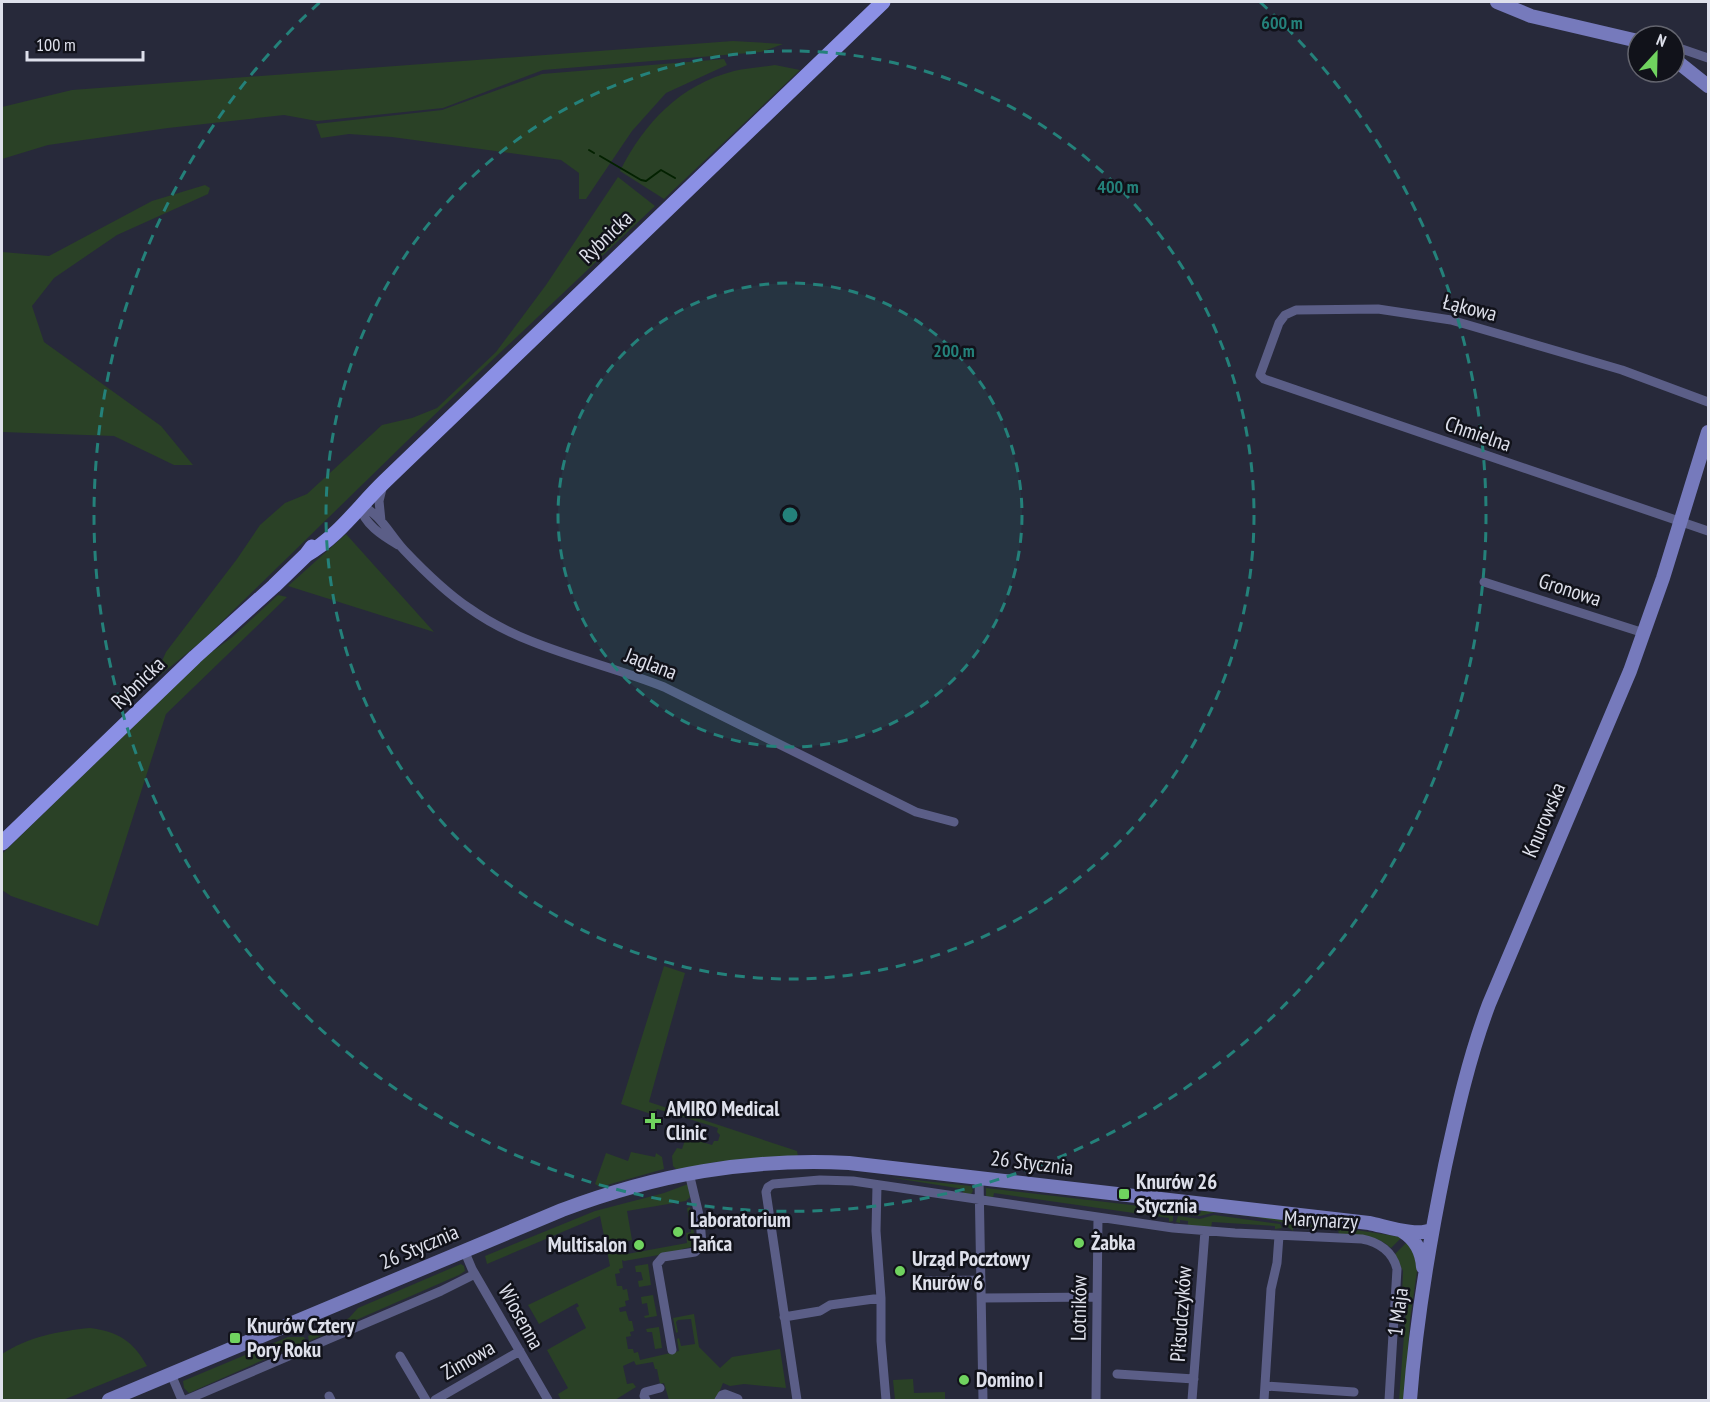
<svg xmlns="http://www.w3.org/2000/svg" width="1710" height="1402" viewBox="0 0 1710 1402" font-family="'PT Sans Narrow',sans-serif">
<style>
.green{fill:#2a4126}
.lines{fill:none;stroke-linecap:round;stroke-linejoin:round}
.stream{stroke:#032100;stroke-width:2}
.street{stroke:#5b5e87;stroke-width:9}
.secondary{stroke:#767abc;stroke-width:14}
.primary{stroke:#8b90e5;stroke-width:15}
.ring{fill:none;stroke:#24817a;stroke-width:3;stroke-dasharray:10 8}
.poi-dot{fill:#70d35f;stroke:#11121a;stroke-width:2}
.labels{text-anchor:middle;stroke-width:5;stroke-linejoin:round;paint-order:stroke}
.street-label{font-size:21px;fill:#dee0eb;stroke:#11121a}
.poi-label{font-size:21px;font-weight:bold;fill:#dee0eb;stroke:#11121a;text-anchor:start}
.centre{fill:#24817a;stroke:#11121a;stroke-width:3}
.ring-label{font-size:18px;text-anchor:middle;font-weight:bold;fill:#24817a;stroke:#11121a;stroke-width:5;stroke-linejoin:round;paint-order:stroke}
</style>
<rect width="100%" height="100%" fill="#27293a"/>
<path class="green" d="M733,41L783,44L761,52L543,70L443,108L317,121L284,115L168,128L48,145L2,159V107L72,90Z
M724,59L727,65L666,93L632,131L586,199H579V173L561,160L392,137L349,134L321,138L316,124L442,110L542,74Z
M775,65L800,70L664,199L620,171C645,122 680,85 734,71C747,68 762,67 775,65Z
M618,177L655,206L408,440L202,641L153,681L166,652L237,559L260,525L285,503L307,494L382,425L412,418L437,408L496,352L546,285Z
M205,185L210,188L208,194L117,235L54,278L32,306L44,342L161,426L193,465H174L114,436L2,432V252L49,256L152,201Z
M346,534L434,632L288,586Z
M278,595L287,597L166,714L98,926L11,896L2,890V854L202,659L231,638Z
M664,966L685,973L649,1102L797,1151L798,1156L716,1162L677,1170L673,1166L672,1156L677,1148L682,1149L686,1137L712,1145L714,1141H718L720,1135L717,1132L718,1128L657,1109L654,1115L621,1104Z
M631,1152L655,1157L656,1153L662,1157L664,1169L600,1187L595,1184L606,1153L628,1161Z
M888,1177L971,1186L973,1191L971,1194H963V1189Z
M688,1184L690,1197L686,1201L627,1211L632,1240L624,1242L627,1254L687,1243L686,1233L691,1232L687,1208L690,1207L696,1246L682,1249V1251L624,1261L622,1260L623,1268L619,1269L620,1273L615,1274L617,1286H622L623,1290L627,1289L629,1300L625,1301L626,1306L619,1308L620,1312L626,1311L629,1321H632L634,1331L630,1332L631,1336L626,1337L628,1349H633L634,1353L638,1352L640,1360L679,1351L677,1339L679,1338L681,1346L695,1344L691,1319L678,1320L676,1322L678,1332L676,1333L673,1318L694,1314L699,1347L720,1368L732,1357L780,1349L786,1388L744,1384L730,1386L723,1383L716,1400H669L664,1383L660,1384L657,1369H655L653,1362L636,1365L634,1361L623,1366L627,1384L633,1383L636,1387L615,1400H561L558,1394L568,1388L547,1350L586,1328L576,1308L579,1306L577,1303L539,1324L528,1305L610,1266L600,1216L487,1264L485,1256L595,1211L664,1193Z
M986,1188L1140,1206L1173,1216V1221L1169,1222V1218L994,1193L993,1198L986,1197Z
M1210,1210L1257,1215L1402,1237L1391,1248C1376,1234 1358,1235 1339,1235L1338,1229L1293,1227V1231L1281,1222L1255,1217L1216,1212L1200,1216L1186,1215V1212L1200,1214L1201,1211Z
M1214,1215L1280,1224L1282,1228L1275,1229V1226L1212,1222L1211,1228L1188,1226V1221L1180,1220V1223L1176,1222L1178,1216L1200,1219Z
M1408,1241L1418,1264L1410,1320L1405,1400H1399L1407,1296L1402,1295L1403,1271L1395,1254Z
M461,1264L464,1266L465,1271L459,1275L347,1324L344,1323V1321L349,1318L358,1308Z
M648,1264L651,1285L639,1287L638,1281L643,1280L641,1272H636L635,1266Z
M653,1295L657,1316L645,1318L644,1316L649,1315L647,1303L642,1304L641,1297Z
M340,1322L342,1327L309,1341L308,1336Z
M659,1327L662,1348L655,1349L652,1332H647L646,1329Z
M90,1328C119,1332 133,1341 147,1366L63,1400H2V1354C28,1337 59,1331 90,1328Z
M288,1337H304L306,1341L189,1393L184,1388L183,1381Z
M913,1379L914,1393L945,1392V1400H895L893,1380Z"/>
<g class="lines">
<path class="stream" d="M589,150L594,153
M600,156L641,180L646,181L661,170L675,178"/>
<path class="street" d="M1674,53L1679,48L1708,58
M1708,402L1622,370L1451,320L1378,309L1296,310L1285,315L1279,323L1260,375L1264,379L1708,531
M360,505C380,513 390,535 404,550C424,571 445,592 469,608C526,649 599,661 664,687L916,812L954,822
M360,505C363,524 383,536 398,545
M381,521L379,501L383,485
M1484,582L1644,633
M979,1178L983,1400
M877,1185L876,1231L881,1298V1341L886,1400
M464,1250L472,1269L548,1400
M915,1281L981,1280
M982,1298L1097,1297
M784,1317L820,1311L830,1305L881,1298
M672,1350L657,1264L663,1257L695,1252L702,1245L700,1219L689,1173
M400,1356L426,1400
M171,1374L182,1400
M1117,1374L1194,1379
M1265,1386L1354,1392
M329,1396L331,1400
M186,1400L441,1291L475,1274
M435,1400L520,1351
M646,1400L644,1396L645,1392L660,1388
M719,1400L722,1395L725,1394L738,1399
M797,1400L766,1192L768,1187L773,1184L820,1180L853,1181L1173,1228L1235,1233L1362,1239C1379,1242 1393,1252 1397,1269L1389,1400
M1096,1400L1098,1217
M1192,1400L1205,1231
M1264,1400L1271,1289L1277,1263L1279,1236"/>
<path class="secondary" d="M1497,2L1531,16L1638,41
M1674,59L1708,86
M1402,1231C1415,1239 1422,1252 1423,1267
M109,1400L562,1210C658,1174 747,1158 849,1163L1369,1223C1385,1226 1419,1238 1432,1229
M1410,1400C1416,1321 1429,1244 1445,1166C1457,1111 1469,1057 1489,1004L1630,671L1663,578L1708,432"/>
<path class="primary" d="M306,555C339,536 358,507 385,481L883,2
M2,843L195,657L274,586L306,555L312,547"/>
</g>
<circle cx="790" cy="515" r="232" fill="#24817a" fill-opacity=".12"/>
<g class="ring">
<circle cx="790" cy="515" r="232"/>
<circle cx="790" cy="515" r="464"/>
<path d="M1260 2A696 696 0 1 1 320 2"/>
</g>
<g class="poi-dot">
<path d="M650 1112h6v6h6v6h-6v6h-6v-6h-6v-6h6z"/>
<rect x="1118" y="1188" width="12" height="12" rx="3"/>
<circle cx="678" cy="1232" r="6"/>
<circle cx="1079" cy="1243" r="6"/>
<circle cx="639" cy="1245" r="6"/>
<circle cx="900" cy="1271" r="6"/>
<rect x="229" y="1332" width="12" height="12" rx="3"/>
<circle cx="964" cy="1380" r="6"/>
</g>
<g class="labels">
<g class="street-label">
<text transform="translate(606 237) rotate(-44)" y="7">Rybnicka</text>
<text transform="translate(1470 308) rotate(14)" y="7">Łąkowa</text>
<text transform="translate(1478 434) rotate(19)" y="7">Chmielna</text>
<text transform="translate(1570 590) rotate(18)" y="7">Gronowa</text>
<text transform="translate(651 664) rotate(21)" y="7">Jaglana</text>
<text transform="translate(138 683) rotate(-44)" y="7">Rybnicka</text>
<text transform="translate(1544 820) rotate(-67)" y="7">Knurowska</text>
<text transform="translate(1032 1163) rotate(7)" y="7">26 Stycznia</text>
<text transform="translate(1321 1220) rotate(3)" y="7">Marynarzy</text>
<text transform="translate(419 1247) rotate(-23)" y="7">26 Stycznia</text>
<text transform="translate(1079 1308) rotate(-89)" y="7">Lotników</text>
<text transform="translate(1398 1312) rotate(-83)" y="7">1 Maja</text>
<text transform="translate(1181 1314) rotate(-86)" y="7">Piłsudczyków</text>
<text transform="translate(521 1317) rotate(61)" y="7">Wiosenna</text>
<text transform="translate(468 1360) rotate(-30)" y="7">Zimowa</text>
</g>
<g class="poi-label">
<text x="666" y="1116">AMIRO Medical<tspan x="666" dy="24">Clinic</tspan></text>
<text x="1136" y="1189">Knurów 26<tspan x="1136" dy="24">Stycznia</tspan></text>
<text x="690" y="1227">Laboratorium<tspan x="690" dy="24">Tańca</tspan></text>
<text x="1091" y="1250">Żabka</text>
<text x="627" y="1252" text-anchor="end">Multisalon</text>
<text x="912" y="1266">Urząd Pocztowy<tspan x="912" dy="24">Knurów 6</tspan></text>
<text x="247" y="1333">Knurów Cztery<tspan x="247" dy="24">Pory Roku</tspan></text>
<text x="976" y="1387">Domino I</text>
</g>
</g>
<circle cx="790" cy="515" r="9" class="centre"/>
<g class="ring-label">
<text x="1282" y="29">600 m</text>
<text x="1118" y="193">400 m</text>
<text x="954" y="357">200 m</text>
</g>
<rect width="1710" height="1402" fill="none" stroke="#dee0eb" stroke-width="6"/>
<g transform="translate(1656 54) rotate(22)"><circle r="28" fill="#11121a" stroke="#63646e" stroke-width="1.5"/>
<path d="M0-4.5L10 22L0 15L-10 22Z" fill="#70d35f"/>
<text y="-9" font-size="16" font-weight="bold" text-anchor="middle" fill="#dee0eb">N</text>
</g>
<path d="M27 51v9h116v-9" fill="none" stroke="#dee0eb" stroke-width="3"/>
<text x="36" y="51" font-size="18" fill="#dee0eb" stroke="#11121a" stroke-width="4.5" paint-order="stroke">100 m</text>
</svg>
